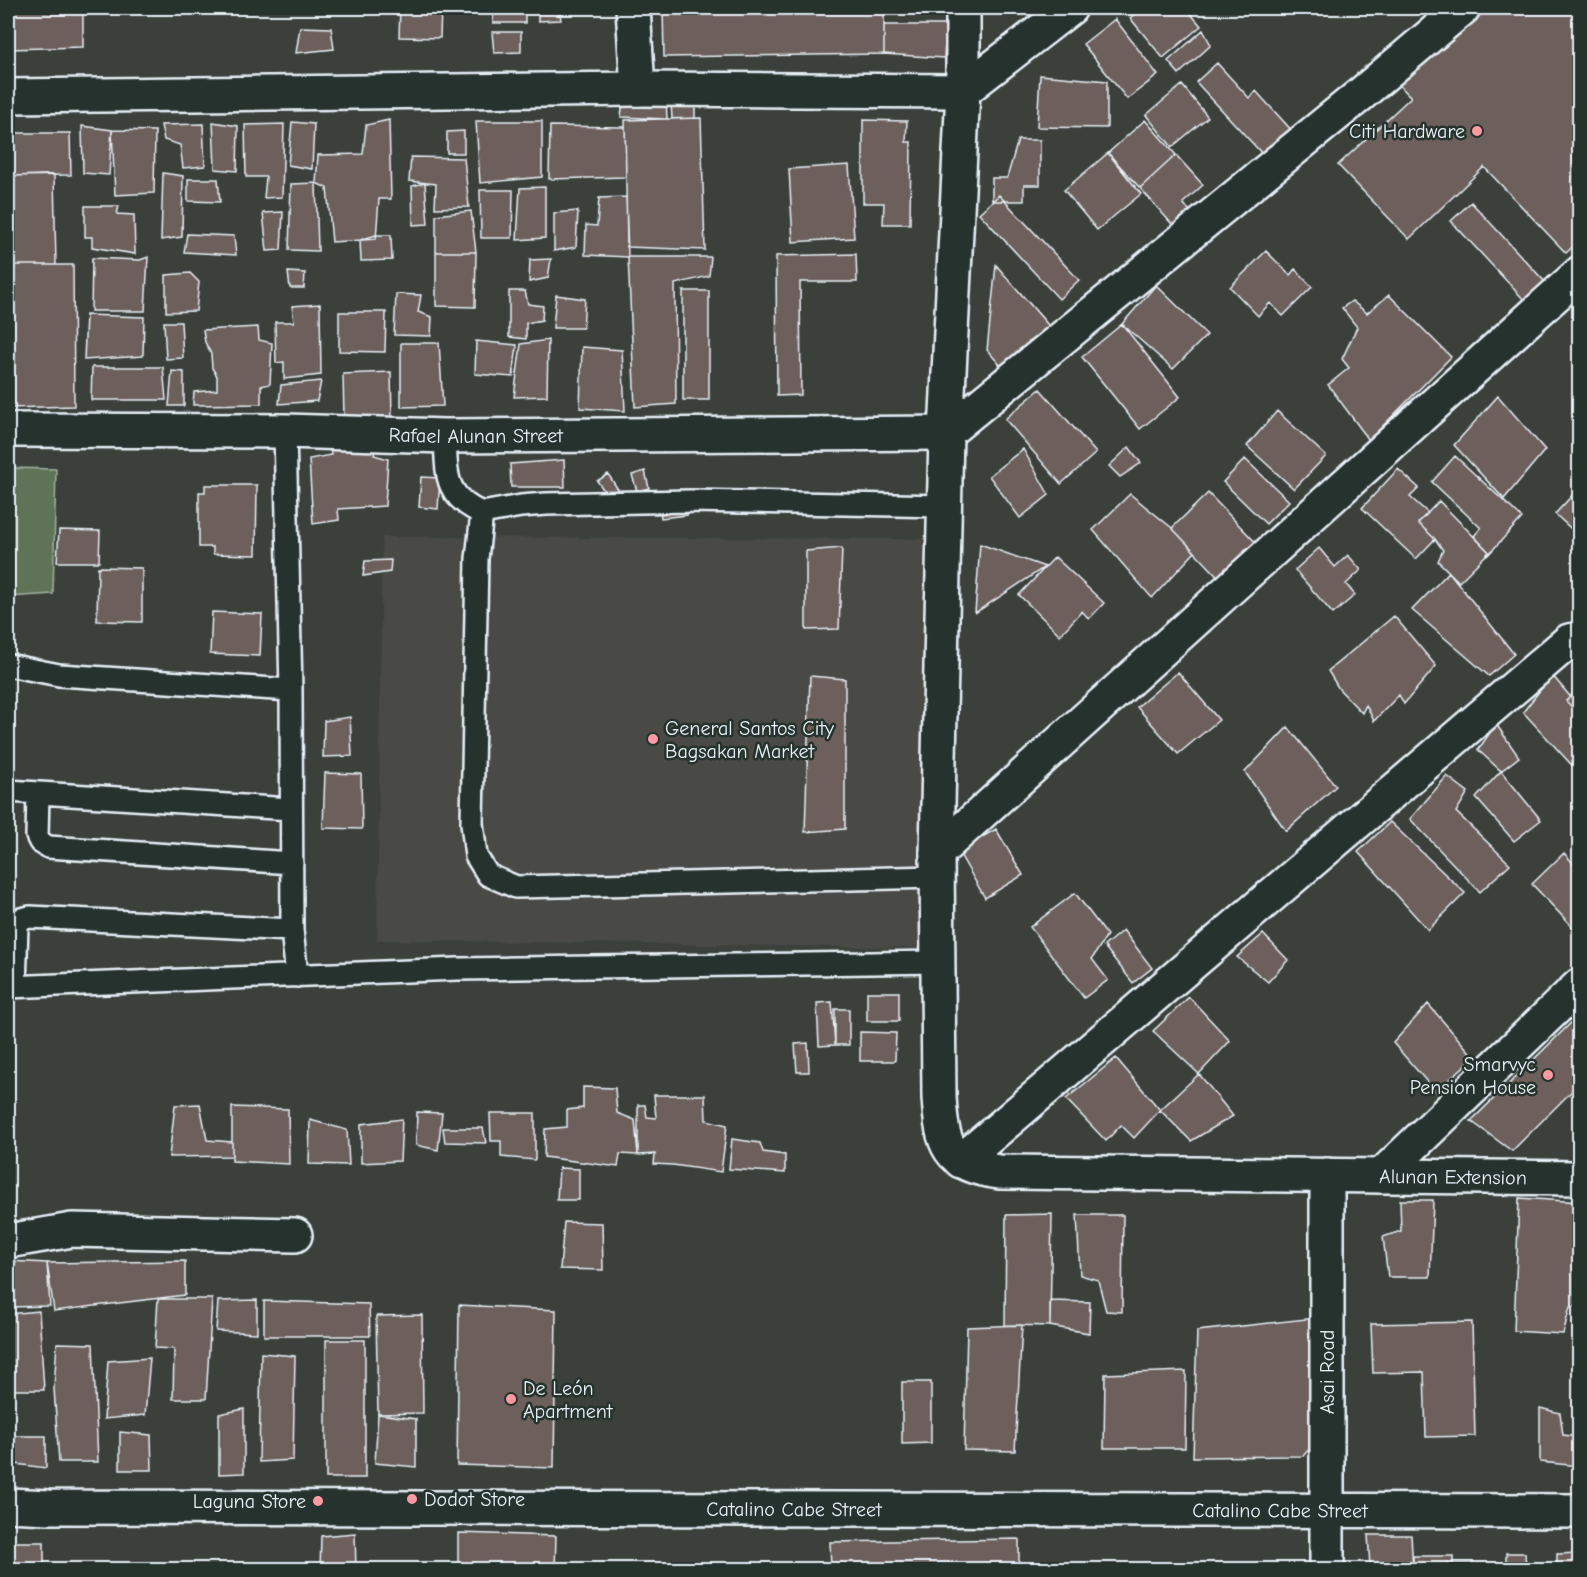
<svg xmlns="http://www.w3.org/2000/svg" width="1587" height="1577" viewBox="0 0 1587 1577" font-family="'Comic Neue',sans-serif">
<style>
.built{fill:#4a4a45}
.green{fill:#5e7356;stroke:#a3b2a7;stroke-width:1.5}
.building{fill:#6d605b;stroke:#e8f1f8;stroke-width:1.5}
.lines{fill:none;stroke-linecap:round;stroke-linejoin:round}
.service-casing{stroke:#e8f1f8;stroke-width:26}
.minor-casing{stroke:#e8f1f8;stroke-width:38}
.tertiary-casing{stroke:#e8f1f8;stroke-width:38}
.service{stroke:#26332d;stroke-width:21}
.minor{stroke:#26332d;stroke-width:33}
.tertiary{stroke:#26332d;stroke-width:33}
.poi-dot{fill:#ff9aa2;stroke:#26332d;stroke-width:2}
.labels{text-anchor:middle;stroke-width:5;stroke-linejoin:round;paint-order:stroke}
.poi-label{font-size:20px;fill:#e8f1f8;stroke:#26332d;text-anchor:end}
.street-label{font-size:20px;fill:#e8f1f8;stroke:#26332d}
</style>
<rect width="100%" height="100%" fill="#3b403b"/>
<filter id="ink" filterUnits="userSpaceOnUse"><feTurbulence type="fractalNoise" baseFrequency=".0167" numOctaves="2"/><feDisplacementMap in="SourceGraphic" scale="12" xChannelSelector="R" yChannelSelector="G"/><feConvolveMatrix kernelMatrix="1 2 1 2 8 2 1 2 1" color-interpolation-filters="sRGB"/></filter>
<g filter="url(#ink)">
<path class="built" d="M382,537L927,539L924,948L377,940Z"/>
<path class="green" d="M8,468L56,469L53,594L8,597Z"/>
<path class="building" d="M8,8H83V47L8,49Z
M400,8H441L440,38L399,37Z
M494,8H525V23H493Z
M538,8H559L561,20L538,21Z
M663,8H884V54L664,57Z
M1122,8H1137L1129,15Z
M1142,8H1186L1201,26L1163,58L1130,18Z
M1483,8H1580V240L1566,253L1484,167L1409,239L1338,165L1411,97L1396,82Z
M1115,19L1158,75L1127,99L1083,44Z
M884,25H946L944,58L884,54Z
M300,27L331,28L334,49L296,53Z
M1203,30L1211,45L1179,74L1168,61Z
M492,32H521V52L494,53Z
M1217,63L1249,98L1256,91L1294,133L1266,158L1196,82Z
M1040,75L1107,81V128L1037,127Z
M1182,85L1208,117L1172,147L1146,115Z
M666,99L667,119L621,117L623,100Z
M671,102L695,104V118L672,119Z
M701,118L705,250L627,247L625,120Z
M389,120L391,199H379L376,239L332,242L327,188L316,183L318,155L363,154L366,125Z
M863,120L907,121L906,142H911L910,224H883L884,203H863Z
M1145,120L1176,155L1140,188L1108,153Z
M476,121H542V177L480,183Z
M213,122L238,126L237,171L215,169Z
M292,122L314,124L312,169L288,165Z
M203,124L205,166L183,168L180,145L164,140L161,125Z
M284,124L282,197L264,198L266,177H246L245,125Z
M82,126L112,130L109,175L83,173Z
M550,126L625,127L626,177L549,179Z
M112,130L155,131L154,193L115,195Z
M464,131V153H447V132Z
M8,133H70L71,175L8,176Z
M1018,140H1040V185H1024V201H992V178H1007Z
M1108,153L1141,194L1097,230L1064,190Z
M1176,155L1203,185L1183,203L1194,216L1178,231L1140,188Z
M411,157L464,158L469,207L435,208L436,184L409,181Z
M849,165L854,238L793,242L789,169Z
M163,173L183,176L182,237L161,240Z
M54,175L56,265H8V176Z
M188,179H218L220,202L188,201Z
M316,183L318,251L289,250L291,184Z
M425,183L428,224L413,225L412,186Z
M545,187V238L517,240L520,188Z
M480,190H513L512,238H481Z
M999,195L1079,280L1059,299L979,213Z
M626,197L628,257L585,255L586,225L597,226L599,198Z
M1471,202L1546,283L1526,302L1451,221Z
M85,206H119L117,214L134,215L135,254L92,247V237H85Z
M471,211L476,252H436V215Z
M578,211L576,247L554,251V213Z
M283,212L281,250L267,251L263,213Z
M187,234L234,236L236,255L184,252Z
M376,235H391L392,260L361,261L360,240Z
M1266,251L1290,275L1295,269L1312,287L1283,316L1270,303L1258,316L1230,287Z
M436,252H476L475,307L436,306Z
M856,254L857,282H800L801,395L777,396L776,256Z
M148,257L145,311H91L92,258L140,260Z
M628,257H711L709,276L675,284L676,404L635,407Z
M551,259L548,278L529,282L530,260Z
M8,265H73L74,406L8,408Z
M996,265L1055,333L1008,374L987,350Z
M288,272L305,273L304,288H290Z
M190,273L199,282L196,311L166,312V275Z
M1156,285L1207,335L1173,369L1122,324Z
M509,291H525L528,304L543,306L542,320L526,323V339L509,337Z
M683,291H709V400H683Z
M396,294L421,295L418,312L432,317L431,336L394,335Z
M556,295L585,299L583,328H553Z
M1389,295L1451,357L1369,440L1328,385L1349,368L1342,359L1357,327L1342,308L1352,301L1367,313Z
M320,304L321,375L284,379V362L276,363L275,322H294L292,306Z
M339,312H386L385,352L339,351Z
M86,315L144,317L143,356L84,360Z
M164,322H181L183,358L166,359Z
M1122,324L1180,397L1140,429L1082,357Z
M258,327L259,340L272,343L270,384L261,386V404L193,405L194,392L217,390V376L212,368L211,354L205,342L203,330Z
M548,340L547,396L514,397L521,344Z
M476,341L517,345L513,377L475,374Z
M401,343H439L443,406L401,407Z
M582,347L622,350L625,411L580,408Z
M92,367H163L166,400H91Z
M172,371L184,372V406H169Z
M391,372L392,418L344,419L343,374Z
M321,381L317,401L279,404L281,385Z
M1040,389L1096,453L1061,484L1005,419Z
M1498,396L1545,450L1504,499L1454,445Z
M1277,411L1326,456L1294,489L1247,446Z
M329,442H376L374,455L388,459L385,506L338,509L339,520L313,524L309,459L331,455Z
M1129,447L1141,463L1120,477L1109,466Z
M1023,449L1049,495L1020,518L989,476Z
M1455,456L1522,518L1487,556L1489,552L1474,536L1481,528L1432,482Z
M1245,459L1289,501L1266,524L1223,482Z
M564,460L565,487H511L510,464Z
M1398,469L1419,488L1410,497L1428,513L1418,523L1435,539L1416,559L1362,508Z
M645,471L649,488L637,491L632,475Z
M608,474L619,491L609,497L597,481Z
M421,477L440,478L438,509L419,507Z
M205,485H257L256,555L213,554V547H199V492H205Z
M1580,487V537L1555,514Z
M1208,493L1264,551L1228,587L1172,528Z
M1130,494L1172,528L1195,552L1152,598L1093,530Z
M1439,501L1489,552L1459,582L1438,561L1443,550L1435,539L1418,523Z
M686,503L687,515L661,518L660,506Z
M59,530L100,531L99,562H57Z
M980,544L1045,567L975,613Z
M842,548L839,629L806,630V551Z
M1319,548L1335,567L1348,555L1361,570L1346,584L1355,595L1333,614L1295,570Z
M1055,557L1104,603L1089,619L1082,611L1060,635L1019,595Z
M391,560L390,572L363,576L365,561Z
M98,567L142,568V622L97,621Z
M1449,572L1514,654L1489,676L1412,610Z
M212,612L262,614L260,656L210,654Z
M1394,616L1436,666L1404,704L1399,695L1374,721L1366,705L1362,713L1339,689L1328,671Z
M1178,672L1219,720L1178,754L1137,707Z
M1552,675L1580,708V774L1523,712Z
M810,676L845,679V829L805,832Z
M1580,687V715L1566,701Z
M350,717L352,756L323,757L324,721Z
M1496,724L1519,757L1501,771L1478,750Z
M1288,727L1336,786L1286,831L1245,772Z
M1501,771L1541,820L1514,841L1476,798Z
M325,773L361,774L362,829L323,828Z
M1447,776L1468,792L1456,812L1510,864L1480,892L1410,819Z
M1390,822L1465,893L1428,930L1358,852Z
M996,829L1023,875L985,898L958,851Z
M1564,853L1580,871V935L1532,884Z
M1075,893L1107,935L1092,959L1108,980L1084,998L1030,927Z
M1123,930L1152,968L1133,983L1104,946Z
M1263,934L1288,960L1268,982L1237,957Z
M867,992H899V1021H867Z
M1189,997L1230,1041L1199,1074L1153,1031Z
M832,1002L835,1045L819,1046L817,1003Z
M1428,1004L1474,1057L1436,1092L1393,1043Z
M835,1009H849V1045H835Z
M1580,1014V1083L1512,1151L1471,1121Z
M860,1032L896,1033L895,1061H860Z
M808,1043L809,1072H797L795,1044Z
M1116,1058L1160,1110L1134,1138L1121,1125L1106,1141L1066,1099Z
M1199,1074L1233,1116L1191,1141L1160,1110Z
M583,1087L615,1088L617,1113L635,1120L638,1155L620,1154L618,1167L544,1157L545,1129L567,1127V1110L583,1108Z
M654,1095H705L706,1120L727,1125L721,1172L673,1165L654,1164L655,1154L638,1155V1105H645L647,1117L656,1118Z
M200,1104L207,1140L232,1142V1156L169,1157L175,1105Z
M232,1107L288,1109L289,1164L232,1161Z
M417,1112L442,1113L438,1150L416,1145Z
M490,1113H535V1160L501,1157V1141H491Z
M402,1119L400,1161L361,1163V1124Z
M310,1120L347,1130L349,1165L309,1164Z
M443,1128H483L486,1143L445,1142Z
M732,1139L760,1143L763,1152L785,1155V1173L729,1169Z
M559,1168L579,1169V1200H557Z
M1519,1198L1580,1202V1306L1570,1307L1563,1334L1514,1331Z
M1400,1200H1433L1430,1277H1388L1383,1237L1401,1231Z
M1052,1214L1050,1326L1005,1325L1006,1215Z
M1077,1215H1123L1122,1312L1106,1311L1098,1280L1080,1275Z
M564,1222L602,1223L603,1270L560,1269Z
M8,1261L47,1263L50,1306L8,1307Z
M185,1261V1295L54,1311L47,1263Z
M158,1299H212L206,1399H173L174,1349L155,1348Z
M257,1300V1333L216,1331L218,1301Z
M264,1301L369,1304L370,1336H264Z
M1050,1301L1090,1302L1089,1333L1050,1326Z
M459,1305L556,1310L554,1468L457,1465Z
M39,1311L44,1390H8V1314Z
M422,1315L423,1413L378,1414L376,1316Z
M1315,1318L1314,1444L1303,1456L1193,1457L1197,1331Z
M1472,1322L1475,1436L1426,1437L1424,1372L1373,1373L1371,1324Z
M1022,1325L1015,1451L964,1450L967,1327Z
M326,1340H365V1478H326Z
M57,1343L93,1344L98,1462H59L54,1388Z
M261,1353L295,1356L293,1460L259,1462Z
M150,1358L145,1415L104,1419L108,1361Z
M1186,1371L1185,1448H1104L1105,1374Z
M902,1382H931V1443L902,1444Z
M1540,1408L1560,1413L1563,1435L1580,1437L1579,1466L1540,1462Z
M244,1409V1473L219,1474V1414Z
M378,1414L416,1419V1467L375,1463Z
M120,1432L151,1435L152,1470H120Z
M9,1436H46V1468L8,1463Z
M355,1533L356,1570H320L321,1536Z
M458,1533L556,1536L555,1570H458Z
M1368,1535H1411L1413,1569L1370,1566Z
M1019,1539V1570H831L830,1542Z
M8,1542H44V1570H8Z
M1506,1553H1525L1526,1570H1506Z
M1580,1553V1570H1557V1554Z
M1413,1556H1453V1563H1448V1570H1413Z
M1449,1564H1482V1570H1449Z
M662,1566H692V1570H662Z"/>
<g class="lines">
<g class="service-casing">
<path id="service" d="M285,431L291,690L292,930L297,976
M445,436C447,473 443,496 482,513
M8,665L59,675L291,690
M8,791L291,809
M38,793L37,836L40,842L48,847L292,863
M937,877L516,887L488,875L476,856L472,823L477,559L482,513L521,506L546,504L690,501L945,506
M8,987L458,969L938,962
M15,987L17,925L21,919L30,917L292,930"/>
</g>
<g class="minor-casing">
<g id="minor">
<path d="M633,8L638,89"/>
<path id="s1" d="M963,8V91L946,433L937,853L939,1097C942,1145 947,1165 999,1172L1580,1178"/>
<path d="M8,96L638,89L963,91L1070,8"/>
<path id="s2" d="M8,430L285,431L445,436L946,433L1360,95L1463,8"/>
<path d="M937,853L1580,273"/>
<path d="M961,1161L1569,641L1580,639"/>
<path d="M1327,1175V1570"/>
<path d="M1381,1176L1580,985"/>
<path d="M8,1241L72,1230L295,1235"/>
</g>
</g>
<g class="tertiary-casing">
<g id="tertiary">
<path id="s3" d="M8,1505L49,1507L1580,1511"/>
</g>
</g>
<use href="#service" class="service"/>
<use href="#minor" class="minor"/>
<use href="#tertiary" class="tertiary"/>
</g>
</g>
<g class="poi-dot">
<circle cx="1477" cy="131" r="6"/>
<circle cx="653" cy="739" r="6"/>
<circle cx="1548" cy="1075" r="6"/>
<circle cx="511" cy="1399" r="6"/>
<circle cx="412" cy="1499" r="6"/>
<circle cx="318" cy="1501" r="6"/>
</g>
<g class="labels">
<g class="poi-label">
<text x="1465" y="138">Citi Hardware</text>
<text x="665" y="735" text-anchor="start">General Santos City<tspan x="665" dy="23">Bagsakan Market</tspan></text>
<text x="1536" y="1071">Smarvyc<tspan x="1536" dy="23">Pension House</tspan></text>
<text x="523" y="1395" text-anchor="start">De León<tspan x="523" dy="23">Apartment</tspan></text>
<text x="424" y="1506" text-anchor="start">Dodot Store</text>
<text x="306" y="1508">Laguna Store</text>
</g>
<g class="street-label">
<text dy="7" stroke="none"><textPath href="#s2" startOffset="468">Rafael Alunan Street</textPath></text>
<text dy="7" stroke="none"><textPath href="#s1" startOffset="1653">Alunan Extension</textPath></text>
<text transform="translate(1327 1372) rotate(-90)" y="7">Asai Road</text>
<text dy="7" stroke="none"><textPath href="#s3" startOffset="786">Catalino Cabe Street</textPath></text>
<text dy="7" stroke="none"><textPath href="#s3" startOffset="1272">Catalino Cabe Street</textPath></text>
</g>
</g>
<rect width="1587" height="1577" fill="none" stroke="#26332d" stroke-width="30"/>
<rect x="15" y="15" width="1557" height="1547" fill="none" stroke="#e8f1f8" stroke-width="2" filter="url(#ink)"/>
</svg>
